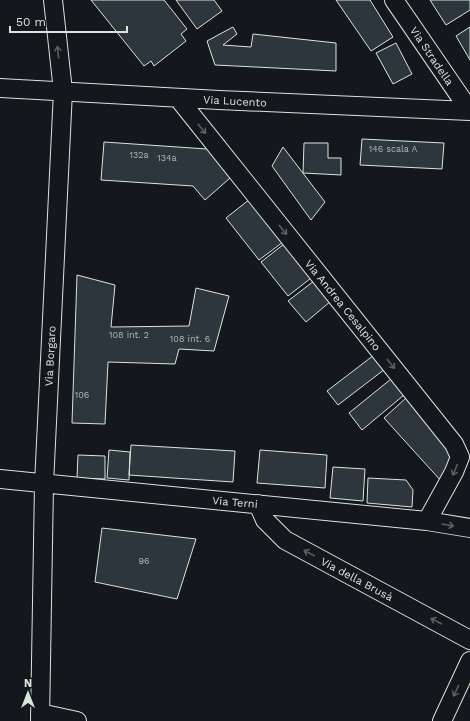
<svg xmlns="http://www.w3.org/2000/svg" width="470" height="721" viewBox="0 0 470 721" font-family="'Work Sans',sans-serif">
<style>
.building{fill:#2c363c;stroke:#d8e6dc}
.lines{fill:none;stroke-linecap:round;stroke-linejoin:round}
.minor-casing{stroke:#d8e6dc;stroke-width:20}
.minor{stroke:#14181c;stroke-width:18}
.oneway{stroke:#59605f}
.labels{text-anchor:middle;stroke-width:3;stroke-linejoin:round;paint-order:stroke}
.number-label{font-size:9px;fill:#adbab4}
.street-label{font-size:11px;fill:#d8e6dc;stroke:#14181c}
</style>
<rect width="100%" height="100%" fill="#14181c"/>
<path class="building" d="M91,0H164L187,29L181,34L186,41L154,66L151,61L144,66Z
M176,0H214L222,11L197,29Z
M336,0H370L393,37L371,51Z
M430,0H470V10L446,25Z
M233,27L237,34L223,45L251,47L253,34L336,43V71L215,65L207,41Z
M470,27V60L456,36Z
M396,43L412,74L393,84L376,53Z
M362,139L444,143L442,169L360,165Z
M104,142L207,149L230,178L205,200L193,186L101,180Z
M304,143H328V158H341V175L303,173Z
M283,147L325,202L311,220L272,166Z
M250,199L283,242L259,260L226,218Z
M284,244L311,278L288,296L261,262Z
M77,275L115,285L111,327L189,326L196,288L229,296L214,351L179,349L175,364L108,362L105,424L72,423Z
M314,281L331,301L306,322L288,301Z
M374,355L385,369L338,405L327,391Z
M391,379L404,395L362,430L349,413Z
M406,398L455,458L442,482L384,418Z
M131,445L235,451L233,482L129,475Z
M109,450L130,452L129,480L107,478Z
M260,450L327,455L325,488L257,483Z
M78,455L105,456V479L77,478Z
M333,467L365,469L363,501L330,498Z
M368,478L406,480L413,490L412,507L367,503Z
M102,528L196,539L177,599L95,582Z"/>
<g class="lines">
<g class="minor-casing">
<path id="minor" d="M394,0L470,111
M0,88L219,100L470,111
M178,98L454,444L460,457L454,472L427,521
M0,479L427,521L470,528
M258,504L265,520L285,540L470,640
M40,713L77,721
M40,721L44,484L63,91L53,0
M442,721L470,661"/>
</g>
<use href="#minor" class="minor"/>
</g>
<defs><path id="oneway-shaft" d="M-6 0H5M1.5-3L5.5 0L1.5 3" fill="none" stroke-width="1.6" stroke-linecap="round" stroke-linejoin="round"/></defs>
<g class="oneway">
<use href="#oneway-shaft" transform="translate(58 52) rotate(-96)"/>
<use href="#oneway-shaft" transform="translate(202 129) rotate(51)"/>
<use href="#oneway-shaft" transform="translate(283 230) rotate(51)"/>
<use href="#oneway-shaft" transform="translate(391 364) rotate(51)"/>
<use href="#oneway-shaft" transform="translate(455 470) rotate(113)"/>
<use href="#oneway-shaft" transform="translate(448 525) rotate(10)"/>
<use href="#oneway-shaft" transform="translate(309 553) rotate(-152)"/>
<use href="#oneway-shaft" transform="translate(436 621) rotate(-152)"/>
<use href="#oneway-shaft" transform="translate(456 691) rotate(115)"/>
</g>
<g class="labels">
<g class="number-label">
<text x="393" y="152">146 scala A</text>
<text x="139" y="158">132a</text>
<text x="167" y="161">134a</text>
<text x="129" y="338">108 int. 2</text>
<text x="190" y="342">108 int. 6</text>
<text x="82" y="398">106</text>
<text x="144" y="564">96</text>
</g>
<g class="street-label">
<text transform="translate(432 56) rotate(56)" y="4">Via Stradella</text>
<text transform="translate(235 101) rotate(3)" y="4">Via Lucento</text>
<text transform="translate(343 305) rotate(51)" y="4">Via Andrea Cesalpino</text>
<text transform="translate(50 356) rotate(-87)" y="4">Via Borgaro</text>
<text transform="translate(235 502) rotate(5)" y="4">Via Terni</text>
<text transform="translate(357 579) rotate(28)" y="4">Via della Brusà</text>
</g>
</g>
<g transform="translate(28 693)" stroke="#14181c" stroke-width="3" paint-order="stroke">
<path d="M0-3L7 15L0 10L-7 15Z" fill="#d8e6dc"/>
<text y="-6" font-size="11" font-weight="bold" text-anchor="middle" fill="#d8e6dc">N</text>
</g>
<path d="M10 26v6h117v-6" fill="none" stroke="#d8e6dc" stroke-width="2"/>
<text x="16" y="26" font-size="12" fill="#d8e6dc" stroke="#14181c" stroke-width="3" paint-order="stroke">50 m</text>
</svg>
